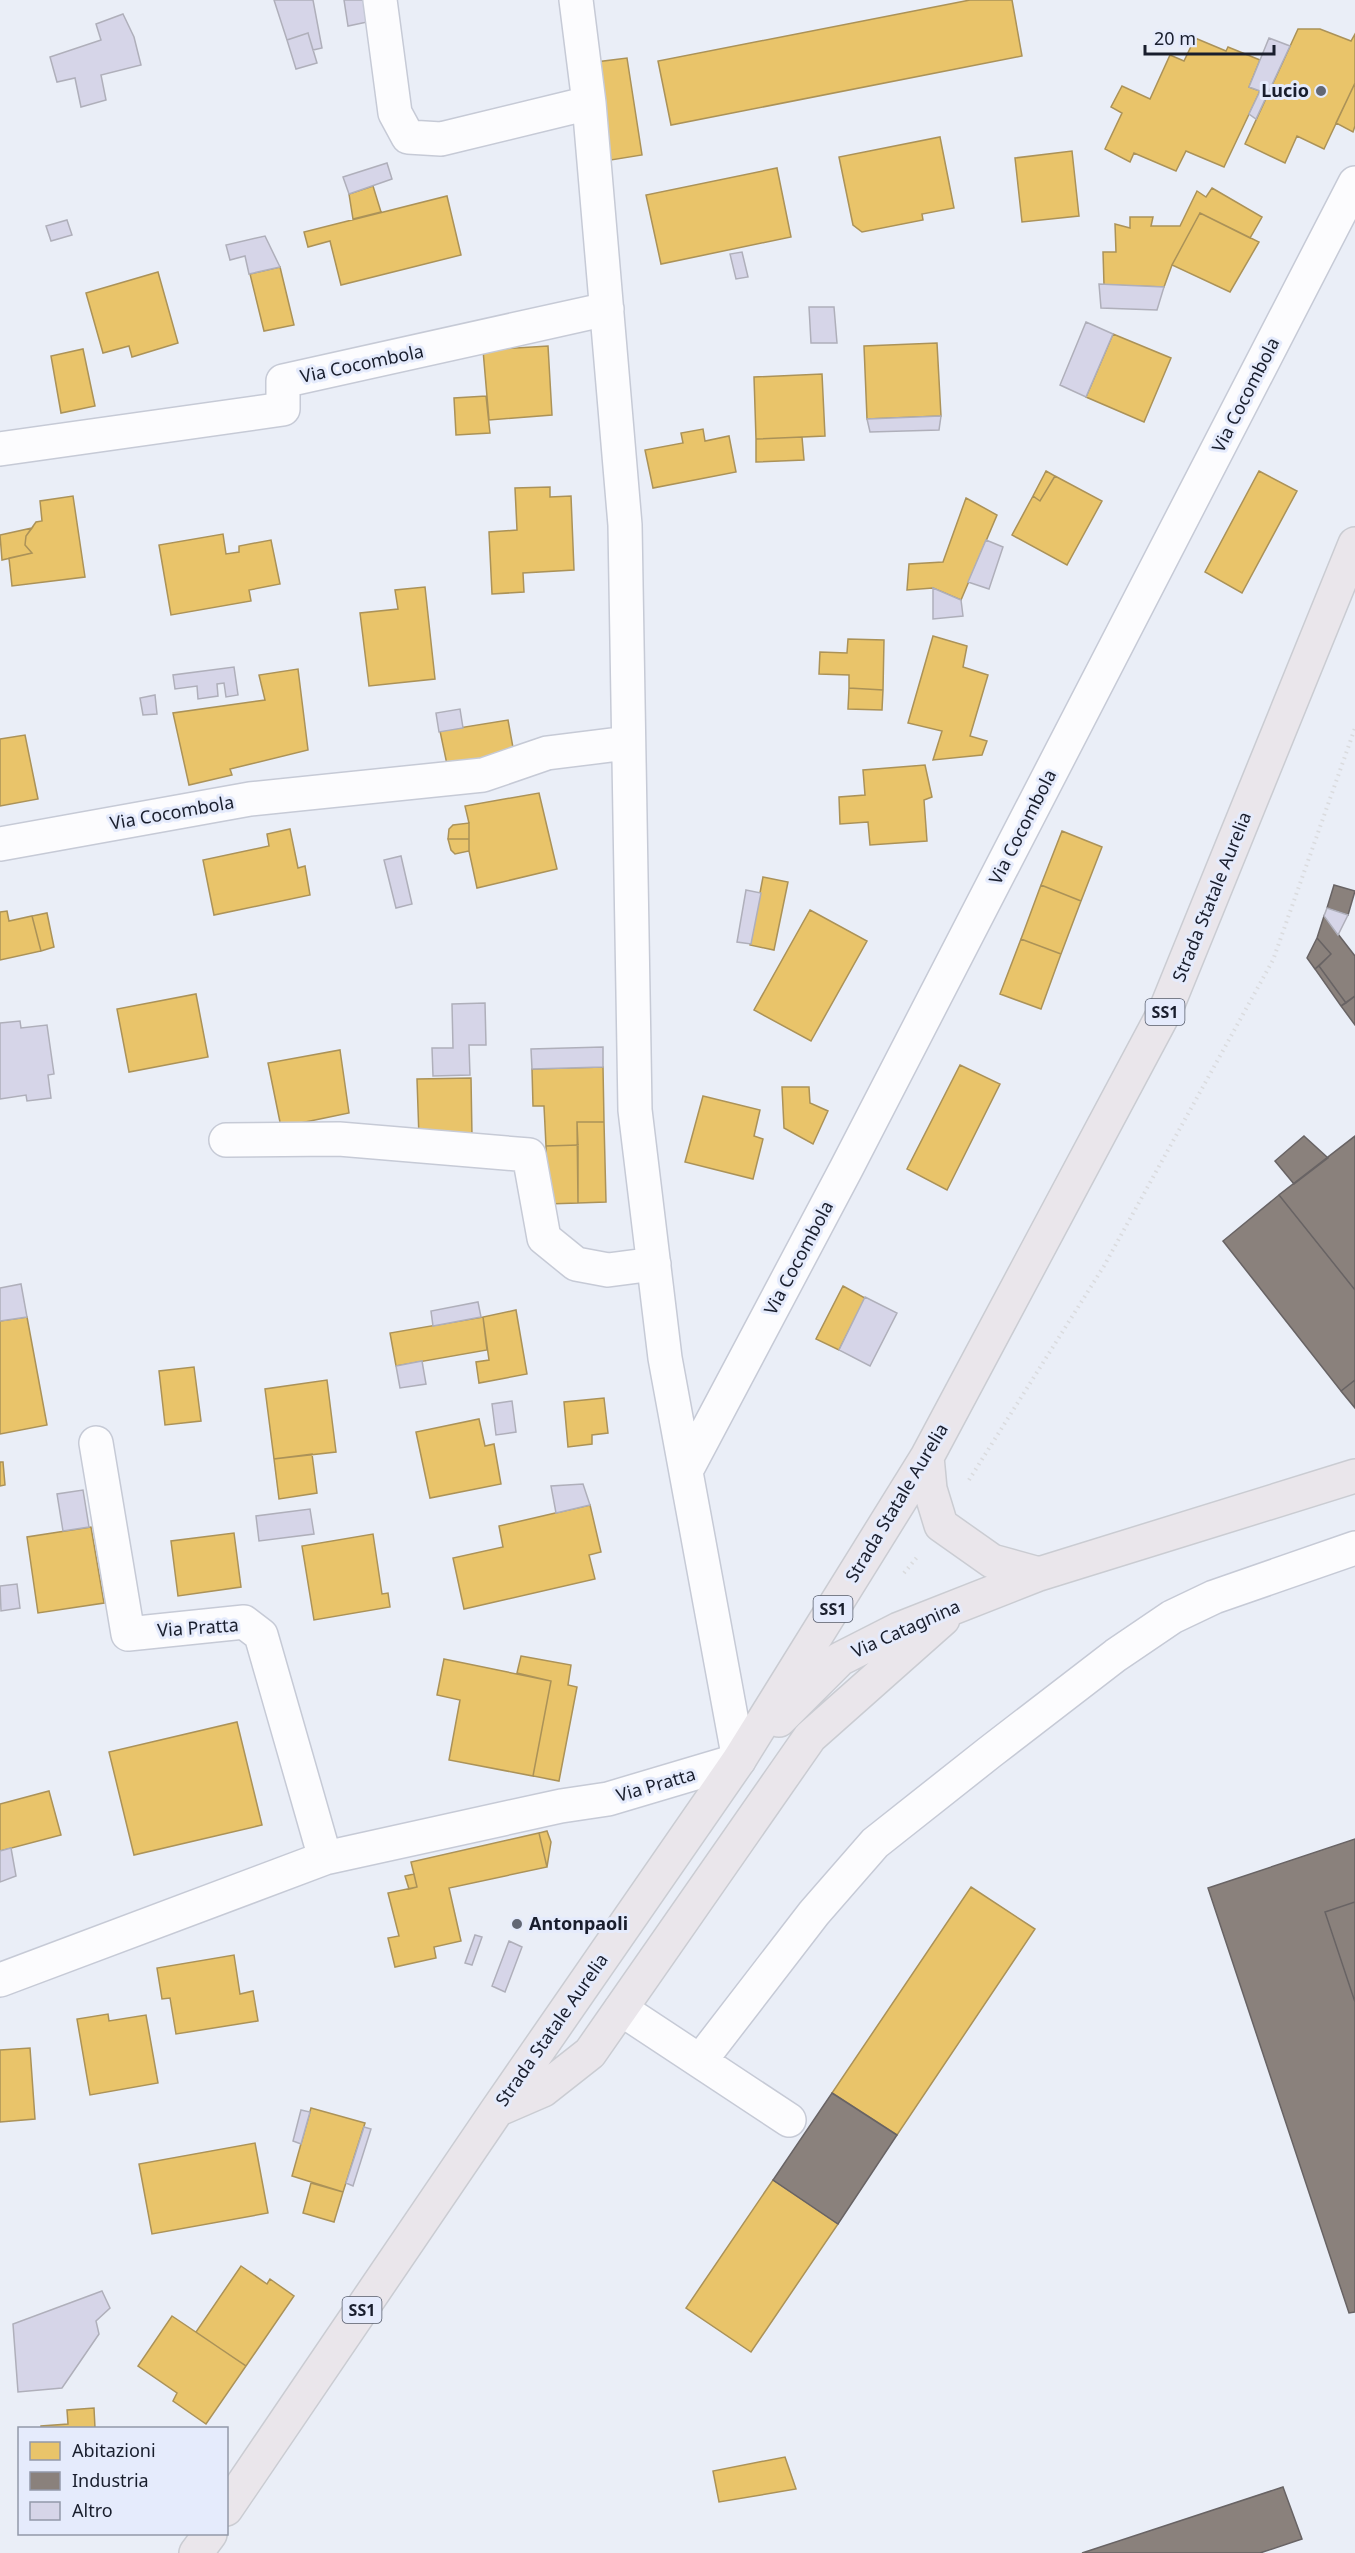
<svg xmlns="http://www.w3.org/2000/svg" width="1355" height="2553" viewBox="0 0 1355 2553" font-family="'Noto Sans',sans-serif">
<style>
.homes{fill:#e9c46a;stroke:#ab9258;stroke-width:1.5}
.industry{fill:#8a817c;stroke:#686364;stroke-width:1.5}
.building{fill:#d6d5e8;stroke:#afafba;stroke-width:1.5}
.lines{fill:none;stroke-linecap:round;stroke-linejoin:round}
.minor-casing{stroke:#c6cad6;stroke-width:36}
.major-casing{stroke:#caccd2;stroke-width:36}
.path{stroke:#dadbde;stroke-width:4;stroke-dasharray:1.5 4.5;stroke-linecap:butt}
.minor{stroke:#fcfcfe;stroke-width:33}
.major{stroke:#eae6eb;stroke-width:33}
.poi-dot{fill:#626774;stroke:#e5ebfc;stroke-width:2}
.labels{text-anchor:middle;stroke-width:6;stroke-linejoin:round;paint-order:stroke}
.shield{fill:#e5ebfc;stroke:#565c6b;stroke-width:1.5}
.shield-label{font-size:16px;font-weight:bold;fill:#191e2d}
.poi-label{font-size:18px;font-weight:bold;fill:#191e2d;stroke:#e5ebfc;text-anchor:end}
.street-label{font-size:18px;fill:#191e2d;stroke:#e5ebfc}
</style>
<rect width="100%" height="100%" fill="#eaeef7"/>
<path class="homes" d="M970,0H1012L1022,56L671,125L658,61Z
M1298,29H1320L1351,41L1355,34V83L1324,149L1297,136L1285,163L1245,144Z
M1195,38L1226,51L1228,47L1260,60L1249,87L1260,91L1224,167L1186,151L1176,171L1134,153L1130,162L1105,149L1122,113L1111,107L1122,86L1150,99L1170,55L1184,61Z
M627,58L642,155L611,160L596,62Z
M1355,83V126L1353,132L1336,123Z
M940,137L954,208L922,214L923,220L862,232L853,225L839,157Z
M1072,151L1079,216L1022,222L1015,158Z
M777,168L791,237L661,264L646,195Z
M373,186L381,212L353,219L349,194Z
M1212,188L1262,217L1250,238L1200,213L1172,265L1164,287L1104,285L1103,252H1116L1115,224L1130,228V217H1153L1151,226H1180L1197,191L1206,197Z
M447,196L461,255L341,285L330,241L308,247L304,232Z
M1200,213L1259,242L1230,292L1172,265Z
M280,267L294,325L264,331L250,274Z
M158,272L178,343L132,357L129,346L103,353L86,293Z
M1113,334L1171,358L1144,422L1086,397Z
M937,343L941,416L867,419L864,346Z
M548,346L552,415L489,420L483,350Z
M83,349L95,406L61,413L51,356Z
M822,374L825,436L756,439L754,377Z
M486,396L490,433L456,435L454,398Z
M703,429L705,441L729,436L736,472L653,488L645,450L683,443L681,433Z
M802,437L804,460L756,462V439Z
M1046,471L1055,476L1040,501L1033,496Z
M1259,471L1297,491L1242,593L1205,572Z
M1055,476L1102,501L1067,565L1012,535L1033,496L1040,501Z
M550,487V497L571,496L574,570L523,573L524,592L492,594L489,532L517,530L515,488Z
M73,496L85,577L12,586L9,558L32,553L25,545L26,536L36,522L42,521L40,501Z
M966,498L997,515L961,600L933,588L907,590L909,564L943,562Z
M32,528L26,536L25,545L32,553L2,560L0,535Z
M223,534L226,554L239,552V546L271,540L280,584L249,590L251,601L171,615L159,545Z
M425,587L435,679L369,686L360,613L398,609L395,590Z
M933,636L967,646L963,667L988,675L970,736L987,741L982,755L933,760L942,731L908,723Z
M848,639L884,640L883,690L849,688V675L819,674L820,652L847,653Z
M298,669L308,750L230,769L232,775L189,785L173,713L265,700L259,675Z
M849,688L883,690L882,710L848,709Z
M508,720L514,753L449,774L440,731Z
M25,735L38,799L0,806V739Z
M925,765L932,797L924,800L927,841L870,845L868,822L840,824L839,797L865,795L863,770Z
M539,793L557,869L477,888L469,851V823L465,806Z
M469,823V839H448L449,829L453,825Z
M290,829L298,868L305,866L310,895L214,915L203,860L269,846L267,834Z
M1062,831L1102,847L1081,901L1041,885Z
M448,839H469V851L455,854L451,850Z
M763,877L788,882L774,950L750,945Z
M1041,885L1081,901L1061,954L1021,939Z
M810,910L867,941L811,1041L754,1010Z
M7,911L9,921L32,916L41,951L0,960V912Z
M47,913L54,947L41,951L32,916Z
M1021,939L1061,954L1041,1009L1000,994Z
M196,994L208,1057L129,1072L117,1009Z
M340,1050L349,1113L281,1127L268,1063Z
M960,1065L1000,1084L947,1190L907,1169Z
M603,1067L604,1122H577L578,1145L546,1146L544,1106H533L532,1069Z
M471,1078L472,1137L419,1138L417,1079Z
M782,1087H809L810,1103L828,1111L813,1144L784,1128Z
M703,1096L760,1110L754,1136L763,1139L753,1179L685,1162Z
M577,1122H604L606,1202L578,1203Z
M578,1145V1203L547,1204L546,1146Z
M843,1286L865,1298L839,1350L816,1339Z
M516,1310L527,1374L479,1383L476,1362L489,1360L483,1317Z
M27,1317L47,1425L0,1434V1321Z
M483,1317L487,1350L396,1366L390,1333Z
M194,1367L201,1421L165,1425L159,1371Z
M327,1380L336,1452L274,1459L265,1389Z
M604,1398L608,1433L592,1435V1444L568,1447L564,1402Z
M479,1419L485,1446L494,1444L501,1484L430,1498L416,1432Z
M312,1454L317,1493L279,1499L274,1459Z
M0,1462H3L5,1485L0,1486Z
M590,1505L601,1552L589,1555L595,1579L464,1609L453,1558L503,1547L499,1526Z
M91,1527L104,1603L38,1613L27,1537Z
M234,1533L241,1587L178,1596L171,1541Z
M373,1534L382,1594L388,1593L390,1607L314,1620L302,1546Z
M521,1656L571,1665L568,1685L577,1687L559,1781L533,1776L551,1681L517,1673Z
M444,1659L551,1681L533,1776L449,1760L460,1700L437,1695Z
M237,1722L262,1825L134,1855L109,1752Z
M49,1791L61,1835L0,1851V1804Z
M547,1831L551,1842L547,1867L539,1833Z
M539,1833L547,1867L449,1888L461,1941L434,1947L436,1958L395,1967L388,1938L399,1936L388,1893L417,1887L411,1862Z
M414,1874L417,1887L409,1889L405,1876Z
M971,1887L1035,1929L897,2135L832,2093Z
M234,1955L240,1994L253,1991L258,2021L176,2034L170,1998L162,1999L157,1968Z
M108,2014L109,2021L146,2015L158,2083L90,2095L77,2019Z
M30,2048L35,2119L0,2122V2050Z
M311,2108L365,2123L343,2192L292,2176Z
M255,2143L268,2213L152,2234L139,2164Z
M773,2180L838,2224L751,2352L686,2308Z
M311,2183L343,2192L334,2222L303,2213Z
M241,2266L267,2284L270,2279L294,2296L246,2366L196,2332Z
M172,2316L246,2366L206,2424L173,2401L177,2393L138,2366Z
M94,2408L95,2428H41V2426L68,2424L67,2410Z
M785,2457L796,2489L719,2502L713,2471Z"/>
<path class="industry" d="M1334,885L1355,891L1348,915L1327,908Z
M1324,916L1355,956V996L1346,1003L1319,966L1331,954L1317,938Z
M1317,938L1331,954L1315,969L1307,958Z
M1319,966L1346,1003L1341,1006L1315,969Z
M1355,996V1025L1341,1006Z
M1304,1136L1328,1158L1294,1184L1275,1161Z
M1355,1136V1290L1279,1195Z
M1279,1195L1355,1290V1380L1341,1391L1223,1241Z
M1355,1380V1408L1341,1391Z
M1355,1839V1902L1325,1912L1355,2002V2312L1349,2313L1208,1888Z
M1355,1902V2002L1325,1912Z
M832,2093L897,2135L838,2224L773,2180Z
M1283,2487L1302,2539L1260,2553H1082Z"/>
<path class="building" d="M274,0H313L322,48L313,50L308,33L287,40Z
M344,0H368L372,21L348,26Z
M123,14L134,37L141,65L101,75L106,100L81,107L75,78L57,82L50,57L101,40L96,24Z
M308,33L317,63L296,69L287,40Z
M1269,38L1290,46L1256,119L1249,114L1260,91L1249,87Z
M387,163L392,179L349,194L343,177Z
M67,220L72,235L51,241L46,226Z
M265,236L280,267L249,274L245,256L230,260L226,245Z
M742,252L748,277L736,279L730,254Z
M1099,284L1164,287L1157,310L1101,308Z
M809,307H834L837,343H811Z
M1086,322L1113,334L1086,397L1060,385Z
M941,416L939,430L870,432L867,419Z
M986,540L1003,547L989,589L968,582Z
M933,588L961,600L963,616L933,619Z
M234,667L238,695L226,697L224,683L217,684L218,696L198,699L197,686L175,689L173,675Z
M155,695L157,714L143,715L140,698Z
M460,709L463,728L439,732L436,713Z
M401,856L412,904L396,908L384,860Z
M746,890L761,893L751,944L737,942Z
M1327,908L1348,915L1338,935L1324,916Z
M485,1003L486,1045H469L470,1075L433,1076L432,1048H453L452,1004Z
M20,1021L21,1028L47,1025L54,1074L48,1075L51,1098L27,1101L26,1095L0,1099V1023Z
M603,1047V1067L532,1069L531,1049Z
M21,1284L27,1317L0,1321V1288Z
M865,1297L897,1313L870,1366L839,1350Z
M478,1302L481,1317L433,1326L431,1311Z
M422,1361L426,1384L400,1388L396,1366Z
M512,1401L516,1432L496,1435L492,1404Z
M583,1484L590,1505L556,1513L551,1486Z
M83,1490L89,1527L63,1531L57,1494Z
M310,1509L314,1534L259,1541L256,1516Z
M17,1584L20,1608L1,1611L0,1586Z
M11,1848L16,1876L0,1882V1851Z
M475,1935L482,1937L472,1965L465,1963Z
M509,1941L522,1947L505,1992L492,1986Z
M301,2110L310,2112L301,2144L293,2141Z
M364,2127L371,2129L353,2186L346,2183Z
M102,2291L110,2308L96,2321L99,2334L62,2388L18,2392L13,2324Z"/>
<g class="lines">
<g class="minor-casing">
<path id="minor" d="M380,0L395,113L408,137L441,139L589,103
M0,449L283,409V381L607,309
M0,844L250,799L483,775L547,753L627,743
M226,1140L339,1139L529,1155L544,1238L576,1264L608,1270L654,1264
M96,1443L128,1634L244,1622L261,1635L325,1858
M687,1469L846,1169L1355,183
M0,1980L325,1858L561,1806L608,1799L739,1760L665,1358L635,1110L625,525L589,103L576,0
M621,2009L789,2120
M700,2061L814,1913L875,1843L990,1752L1116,1655L1172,1617L1214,1597L1355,1548"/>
</g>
<g class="major-casing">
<path id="major" d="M927,1457L930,1489L941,1525L992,1561L1039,1574
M779,1720L840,1659L899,1629L1039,1574L1355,1476
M497,2110L543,2090L590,2053L810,1737L943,1619
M226,2509L497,2110L739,1760L927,1457L1166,1009L1355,544
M196,2553L210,2534"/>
</g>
<path class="path" d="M969,1480L1104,1266L1273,960L1355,728
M904,1573L918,1556"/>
<use href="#minor" class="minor"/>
<use href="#major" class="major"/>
</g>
<g class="poi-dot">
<circle cx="1321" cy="91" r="6"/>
<circle cx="517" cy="1924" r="6"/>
</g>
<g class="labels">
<g class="shield">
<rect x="1145.5" y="999" width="39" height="26" rx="4.5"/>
<rect x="813.5" y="1596" width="39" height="26" rx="4.5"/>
<rect x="342.5" y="2297" width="39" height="26" rx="4.5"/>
</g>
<g class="shield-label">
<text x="1165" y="1018">SS1</text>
<text x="833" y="1615">SS1</text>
<text x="362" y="2316">SS1</text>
</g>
<g class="poi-label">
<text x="1309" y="97">Lucio</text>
<text x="529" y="1930" text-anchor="start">Antonpaoli</text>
</g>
<g class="street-label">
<text transform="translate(362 364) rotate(-12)" y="6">Via Cocombola</text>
<text transform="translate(1246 395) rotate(-63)" y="6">Via Cocombola</text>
<text transform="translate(172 813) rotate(-10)" y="6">Via Cocombola</text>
<text transform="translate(1023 827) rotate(-63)" y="6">Via Cocombola</text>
<text transform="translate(1212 897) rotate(-68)" y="6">Strada Statale Aurelia</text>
<text transform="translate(799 1258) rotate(-62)" y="6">Via Cocombola</text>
<text transform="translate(897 1503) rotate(-59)" y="6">Strada Statale Aurelia</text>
<text transform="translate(198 1628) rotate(-4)" y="6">Via Pratta</text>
<text transform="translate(906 1629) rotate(-24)" y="6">Via Catagnina</text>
<text transform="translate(656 1785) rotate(-16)" y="6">Via Pratta</text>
<text transform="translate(552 2030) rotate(-55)" y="6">Strada Statale Aurelia</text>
</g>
</g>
<rect x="18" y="2427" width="210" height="108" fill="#e5ebfc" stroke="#9399a9" stroke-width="1.5"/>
<rect x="30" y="2442" width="30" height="18" fill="#e9c46a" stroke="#9399a9" stroke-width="1.5"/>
<text x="72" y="2457" font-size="18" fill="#191e2d">Abitazioni</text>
<rect x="30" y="2472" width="30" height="18" fill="#8a817c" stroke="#9399a9" stroke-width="1.5"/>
<text x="72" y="2487" font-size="18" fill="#191e2d">Industria</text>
<rect x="30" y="2502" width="30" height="18" fill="#d6d5e8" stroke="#9399a9" stroke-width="1.5"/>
<text x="72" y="2517" font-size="18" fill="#191e2d">Altro</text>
<path d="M1145 45v9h129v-9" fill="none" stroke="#191e2d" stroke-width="3"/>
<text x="1154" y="45" font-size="18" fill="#191e2d" stroke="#e5ebfc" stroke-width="4.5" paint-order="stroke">20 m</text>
</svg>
